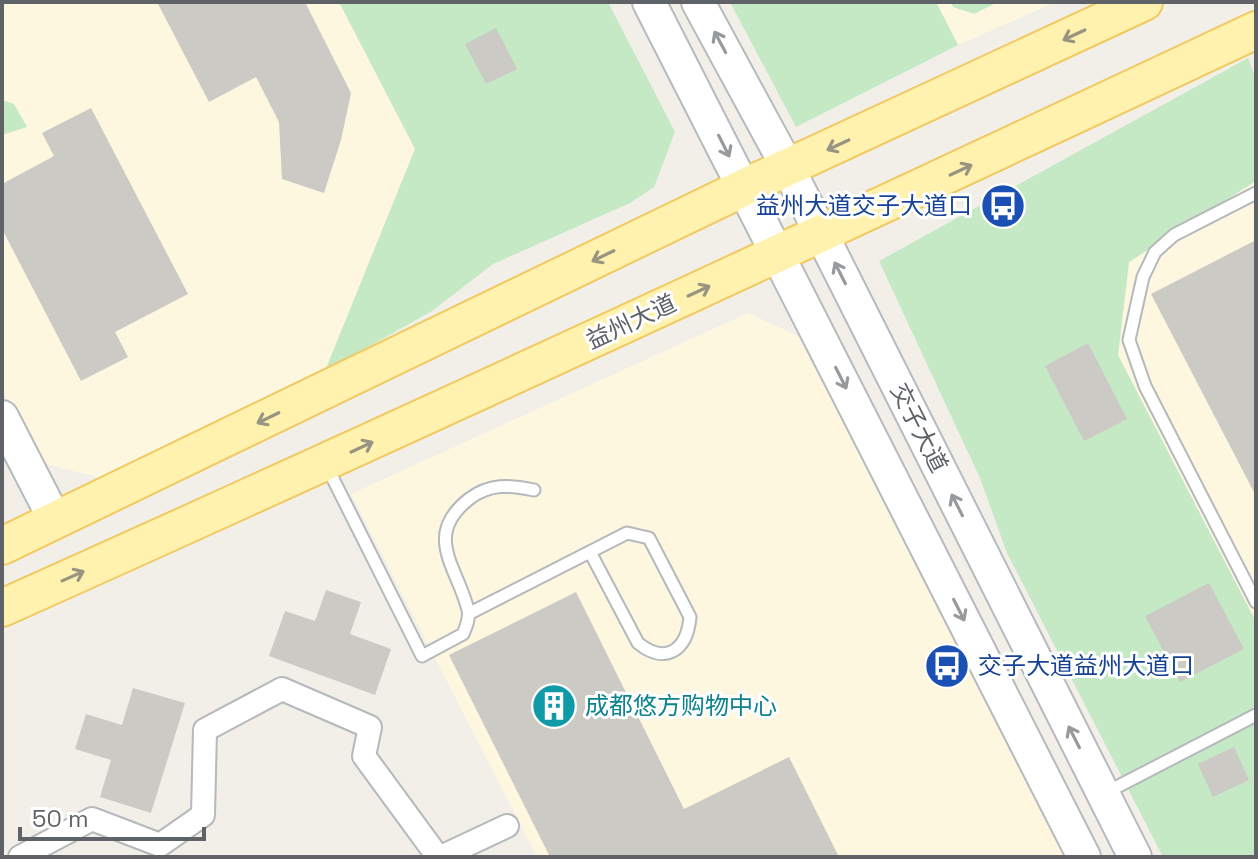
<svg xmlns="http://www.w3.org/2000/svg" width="1258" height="859" viewBox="0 0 1258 859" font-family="'Space Grotesk','Noto Sans SC',sans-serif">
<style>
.commercial{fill:#fef7e0}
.green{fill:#c5e8c5}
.building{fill:#cccac5}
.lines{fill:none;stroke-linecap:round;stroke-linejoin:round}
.lane-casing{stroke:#b5b8bc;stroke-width:15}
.street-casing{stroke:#b5b8bc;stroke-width:26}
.secondary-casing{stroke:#b6babf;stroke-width:36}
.primary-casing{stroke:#f2c960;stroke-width:40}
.lane{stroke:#fff;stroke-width:11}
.street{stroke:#fff;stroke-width:22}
.secondary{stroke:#fff;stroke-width:32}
.primary{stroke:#fff2af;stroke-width:36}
.oneway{stroke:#979581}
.oneway2{stroke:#979a9d}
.labels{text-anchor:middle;stroke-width:6;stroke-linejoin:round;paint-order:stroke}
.transit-label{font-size:24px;fill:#164399;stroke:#fff;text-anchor:end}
.street-label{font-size:24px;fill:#5f6368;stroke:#fff}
.culture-label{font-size:24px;fill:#0d838f;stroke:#fff;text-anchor:start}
</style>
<rect width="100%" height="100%" fill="#f1efe8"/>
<path class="commercial" d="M2,2H339L415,149L325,371L101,478L39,462L2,390Z
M936,2H1056L958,45Z
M1256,181V622L1118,355L1129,262Z
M748,313L798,336L1069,857H537L351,494Z"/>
<path class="green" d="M339,2H608L675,132L654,187L630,203L493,264L432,311L325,371L415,149Z
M730,2H936L958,45L796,127Z
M951,2H998L974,14L953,7Z
M1248,58L1256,80V181L1129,262L1118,355L1256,622V857H1163L1007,553L980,478L879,261Z
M2,100L14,104L27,127L2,135Z"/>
<path class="building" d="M157,2H305L351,93L341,140L324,193L282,179L279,122L256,77L209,102Z
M496,28L517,69L486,84L465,44Z
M91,108L188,294L115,332L128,357L81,381L2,229V184L54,156L42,133Z
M1256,240V496L1151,294Z
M1088,343L1127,419L1084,441L1045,366Z
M1209,583L1244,649L1180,682L1145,616Z
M326,590L361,602L350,634L391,649L375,695L269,656L285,611L315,621Z
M576,592L684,809L789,757L839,857H550L449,655Z
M133,688L185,703L151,813L100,797L111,760L75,749L86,714L122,725Z
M1234,747L1249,780L1213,797L1198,764Z"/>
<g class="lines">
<g class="lane-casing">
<path id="lane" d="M1256,193L1174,235L1155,252L1143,277L1129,340L1145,386L1256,602
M327,467L422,656L463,634C466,627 470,618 468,610C458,568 422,536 469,499C490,483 509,485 534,490
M470,613L627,533L649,538L690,617C687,651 665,665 638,643L590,552
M1107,792L1256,715"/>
</g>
<g class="street-casing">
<path id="street" d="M20,857L92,819L160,845L203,815L205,730L282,689L370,727L364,756L438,857
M441,857L507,826"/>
</g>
<g class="secondary-casing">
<path id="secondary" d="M649,2L1084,857
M698,2L788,168L1135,857
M2,417L55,520"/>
</g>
<g class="primary-casing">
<path id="primary" d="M2,546L745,187L1144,2
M2,608C422,420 839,226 1256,30"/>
</g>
<use href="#lane" class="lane"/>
<use href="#street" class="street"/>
<use href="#secondary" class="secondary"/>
<use href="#primary" class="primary"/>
</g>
<defs><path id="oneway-shaft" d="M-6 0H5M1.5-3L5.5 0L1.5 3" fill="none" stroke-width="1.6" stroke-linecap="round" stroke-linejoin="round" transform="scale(2)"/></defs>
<g class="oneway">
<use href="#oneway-shaft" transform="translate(1074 35) rotate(155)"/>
<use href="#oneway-shaft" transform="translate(838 145) rotate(155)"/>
<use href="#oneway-shaft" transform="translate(961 170) rotate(-25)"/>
<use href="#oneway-shaft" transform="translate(603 256) rotate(154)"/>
<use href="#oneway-shaft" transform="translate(699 291) rotate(-25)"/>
<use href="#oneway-shaft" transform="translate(268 418) rotate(154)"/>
<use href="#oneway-shaft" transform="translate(362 447) rotate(-25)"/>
<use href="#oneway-shaft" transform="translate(73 576) rotate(-24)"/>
</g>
<g class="oneway2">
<use href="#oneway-shaft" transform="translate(720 42) rotate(-118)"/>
<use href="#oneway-shaft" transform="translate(724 146) rotate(63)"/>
<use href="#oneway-shaft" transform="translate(840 273) rotate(-117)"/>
<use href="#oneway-shaft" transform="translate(841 378) rotate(63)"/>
<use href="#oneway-shaft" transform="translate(957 505) rotate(-117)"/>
<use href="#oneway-shaft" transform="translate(959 610) rotate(63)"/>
<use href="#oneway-shaft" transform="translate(1074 737) rotate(-117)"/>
</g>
<defs>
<g id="bus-disc" transform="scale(2.3)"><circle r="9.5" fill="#1a4fb4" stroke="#fff"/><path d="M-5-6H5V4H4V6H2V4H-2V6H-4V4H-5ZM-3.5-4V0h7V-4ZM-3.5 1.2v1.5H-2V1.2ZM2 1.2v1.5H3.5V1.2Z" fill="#fff"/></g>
<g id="building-disc" transform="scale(2.3)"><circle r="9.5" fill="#0f9aa8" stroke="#fff"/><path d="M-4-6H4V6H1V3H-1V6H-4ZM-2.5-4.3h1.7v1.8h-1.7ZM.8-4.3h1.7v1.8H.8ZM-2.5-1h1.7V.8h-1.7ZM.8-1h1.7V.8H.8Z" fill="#fff"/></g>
</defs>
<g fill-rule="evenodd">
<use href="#bus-disc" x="1003" y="206"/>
<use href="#bus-disc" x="947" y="666"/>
<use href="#building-disc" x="554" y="706"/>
</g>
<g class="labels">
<g class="transit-label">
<text x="972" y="214">益州大道交子大道口</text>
<text x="978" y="674" text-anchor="start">交子大道益州大道口</text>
</g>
<g class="street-label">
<text transform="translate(631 322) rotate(-25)" y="8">益州大道</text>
<text transform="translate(919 428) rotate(63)" y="8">交子大道</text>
</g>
<g class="culture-label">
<text x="585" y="714">成都悠方购物中心</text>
</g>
</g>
<rect width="1258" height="859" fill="none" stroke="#5f6368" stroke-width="8"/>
<path d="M20 827v12h184v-12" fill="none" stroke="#5f6368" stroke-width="4"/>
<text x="32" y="827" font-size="24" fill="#5f6368" stroke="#ffffff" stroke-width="6" paint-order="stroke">50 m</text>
</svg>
